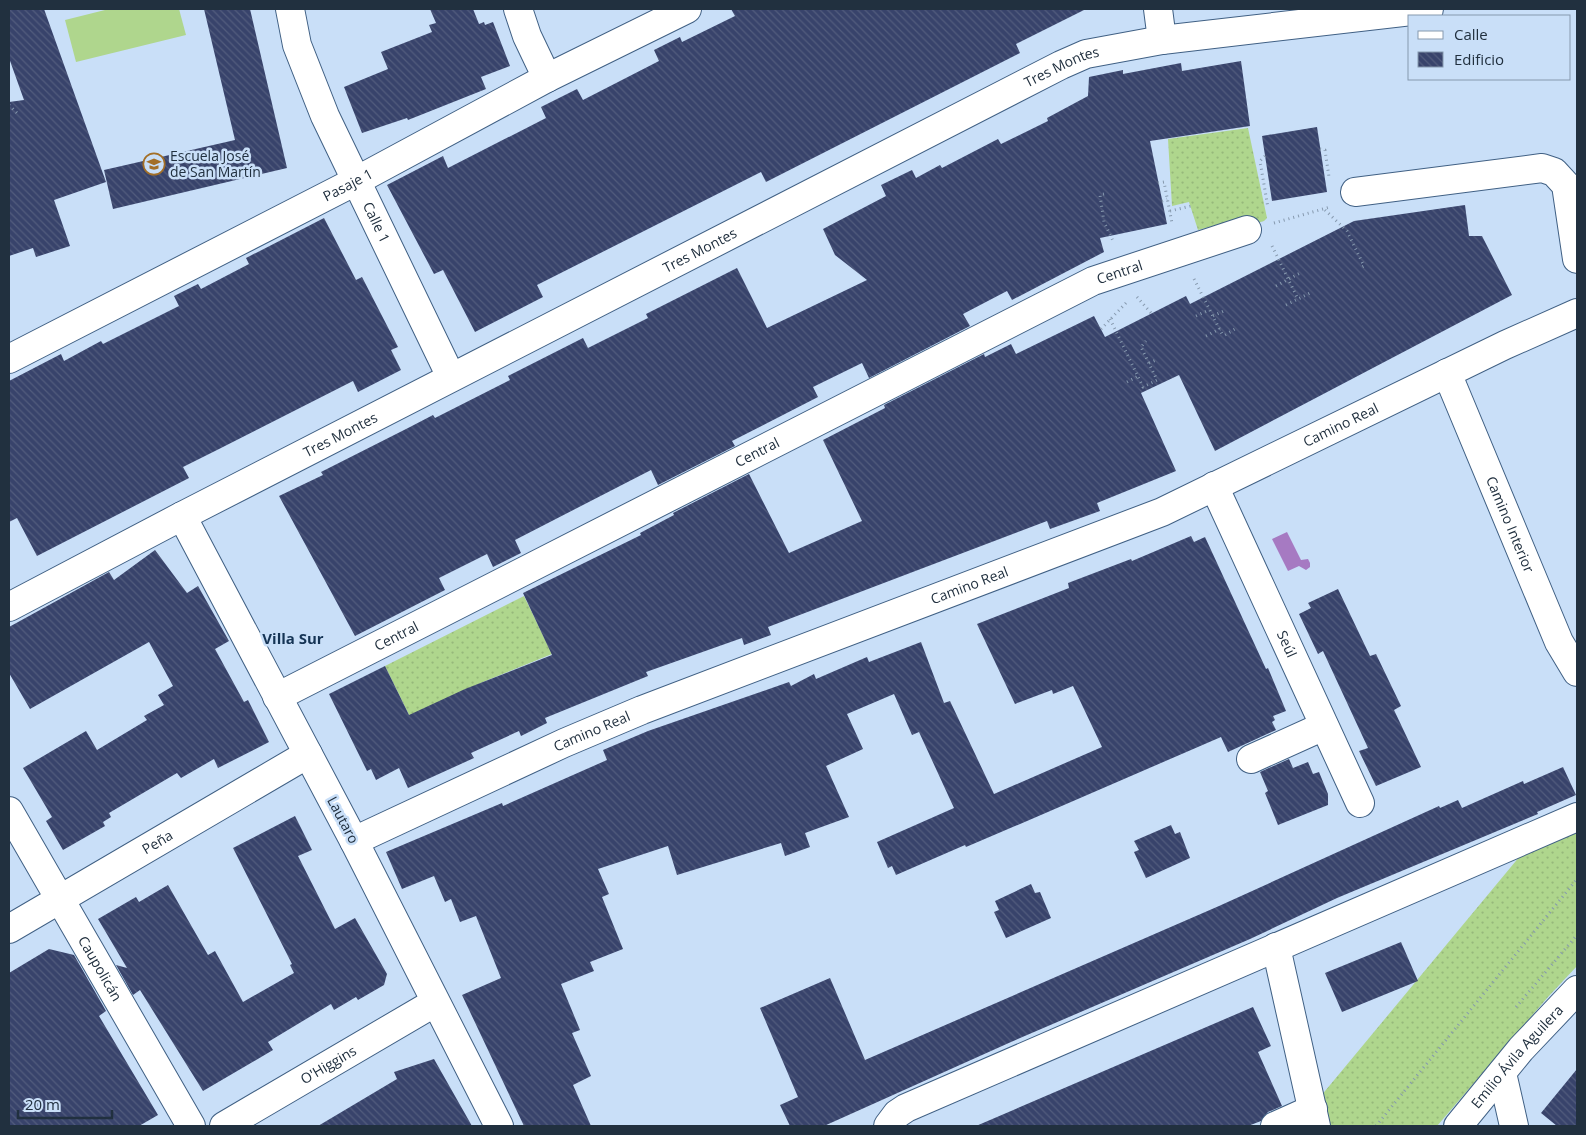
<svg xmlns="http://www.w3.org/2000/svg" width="1586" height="1135" viewBox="0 0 1586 1135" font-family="'Open Sans',sans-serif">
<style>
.grass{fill:url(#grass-dots)}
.pitch{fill:#afd68d}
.water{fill:#a67ac2}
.building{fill:url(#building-back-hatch)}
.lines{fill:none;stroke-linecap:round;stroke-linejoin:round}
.minor-casing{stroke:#406084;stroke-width:30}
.tertiary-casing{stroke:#406084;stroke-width:30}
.path{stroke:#8699ae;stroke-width:3;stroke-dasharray:1 4;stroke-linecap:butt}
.minor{stroke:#fff;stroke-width:28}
.tertiary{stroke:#fff;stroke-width:28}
.labels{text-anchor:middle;stroke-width:5;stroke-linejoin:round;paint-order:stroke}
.street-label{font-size:14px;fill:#21303f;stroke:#c9dff8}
.poi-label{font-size:14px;fill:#21303f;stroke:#c9dff8;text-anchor:start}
.neighbourhood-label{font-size:15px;font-weight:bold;fill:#153455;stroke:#c9dff8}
</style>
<defs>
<pattern id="grass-dots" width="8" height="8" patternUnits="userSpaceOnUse" patternTransform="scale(1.25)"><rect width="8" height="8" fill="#afd68d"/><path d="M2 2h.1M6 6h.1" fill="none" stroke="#96b87b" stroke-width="1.8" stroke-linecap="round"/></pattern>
<pattern id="building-back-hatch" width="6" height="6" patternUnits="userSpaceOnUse" patternTransform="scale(1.25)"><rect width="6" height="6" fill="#38436b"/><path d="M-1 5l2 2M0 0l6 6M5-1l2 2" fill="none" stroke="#525c7d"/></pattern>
</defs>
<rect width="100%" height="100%" fill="#c9dff8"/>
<path class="grass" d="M1248,128L1267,218L1264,221L1247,226L1243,218L1198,230L1189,202L1172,206L1168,139Z
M524,596L552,654L483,682L410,717L385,666Z
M1577,830V966L1548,997L1437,1126H1296L1520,856Z"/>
<path class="pitch" d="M109,9H179L186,35L76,62L65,20Z"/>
<path class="water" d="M1287,532L1301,560L1308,559L1310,563V567L1306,570L1299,566L1288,571L1272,539Z"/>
<path class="building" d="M9,9H44L106,182L54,200L70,246L36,257L33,248L9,256V102L24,100L9,58Z
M204,9H250L287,168L113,209L104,170L235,140Z
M430,9H473L479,24L484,22L485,25L493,22L510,66L481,77L486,89L408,120L407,118L362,133L344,87L388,69L381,52L432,32L429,25L436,23Z
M731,9H1086L1016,44L1020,53L766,182L761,172L537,285L543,297L475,332L443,270L434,274L387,185L443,156L448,168L546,118L541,107L577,89L583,100L659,61L654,50L680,37L682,42L735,16Z
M1241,61L1250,126L1150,141L1167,224L1100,238L1104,252L1012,300L1007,291L963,314L970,326L869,378L862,363L813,387L818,397L732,441L735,446L658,485L651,470L515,540L521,553L493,567L487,554L439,578L445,590L355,636L279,496L323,475L321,472L410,427L433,415L435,418L510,380L508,376L583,338L588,348L648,318L646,314L737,268L767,328L867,280L835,255L823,229L886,196L881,185L912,170L916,178L940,165L942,168L998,139L1001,144L1048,121L1047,118L1088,96L1089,77L1123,70V74L1181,63L1182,71Z
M1317,127L1327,192L1272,201L1262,136Z
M1465,205L1469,236H1482L1512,295L1215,451L1179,375L1141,393L1176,471L1097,503L1100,511L1050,529L1047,521L768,627L771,635L744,645L742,638L646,672L648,676L545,718L547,723L521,736L519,731L471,753L474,758L408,788L399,768L376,780L371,769L367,771L329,694L385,666L409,715L465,689L552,655L523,593L641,535L640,533L674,515L673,513L749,474L789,553L862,521L823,440L885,408L884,405L984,354L985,357L1011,344L1016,354L1094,316L1105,337L1186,296L1190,304L1354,221Z
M324,218L356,280L362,277L398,347L391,350L401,370L358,392L353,381L219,449L183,467L189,478L37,556L17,518L9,522V381L61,354L64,361L101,341L103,344L179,306L174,296L198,284L201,289L249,264L246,258Z
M1191,536L1194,542L1205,537L1266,669L1268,668L1286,711L1273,716L1275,720L1272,722L1276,730L1228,752L1221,737L1034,818L966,847L965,845L896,875L892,866L888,868L877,842L954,808L919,732L912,735L894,694L847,714L863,749L826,766L849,817L805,833L810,847L785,856L781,843L677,875L668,846L598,869L609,894L602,897L623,949L590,962L594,971L561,984L580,1030L572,1033L591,1076L573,1085L591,1126H524L462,995L501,978L476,916L460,922L451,899L445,902L434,876L402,889L386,852L502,803L503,806L607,760L603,750L648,731L789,682L791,686L814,674L816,679L867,657L869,662L921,642L944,703L950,701L994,794L1102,747L1073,686L1053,694L1052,690L1015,704L977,624L1069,588L1068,583L1131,559L1132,561Z
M155,550L187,593L198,586L229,641L215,649L244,702L248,700L269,742L218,768L214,759L181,778L177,773L109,813L111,817L103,822L105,826L63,850L46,821L52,817L23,768L86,731L97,750L147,720L144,716L164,705L158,695L173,686L149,642L30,709L9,673V627L109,572L114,580Z
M1338,589L1370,656L1376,654L1401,706L1394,710L1421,767L1376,786L1359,751L1368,748L1323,651L1318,654L1299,614L1311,608L1308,603Z
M1289,759L1293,768L1308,762L1313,774L1319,772L1328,794V805L1278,825L1265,793L1268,791L1260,772Z
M1563,767L1576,795L1537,812L1538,814L1337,898L1250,939L1011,1042L824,1126H790L780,1105L798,1097L760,1008L830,978L865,1060L1219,906L1439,806L1440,808L1458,800L1462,808L1523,781L1524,784Z
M295,816L312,850L298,856L335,929L355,918L387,974L384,985L358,1000L356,997L334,1010L331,1004L268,1042L273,1050L203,1091L140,990L133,995L116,965L127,968L98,919L136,897L139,902L168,885L208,955L215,951L243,1002L294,973L290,965L292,964L233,848Z
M1171,825L1175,834L1180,832L1190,858L1146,878L1134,852L1139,850L1134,841Z
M1031,884L1035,893L1040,892L1051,918L1006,938L994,912L999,910L995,901Z
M1401,942L1418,981L1342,1012L1325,973Z
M49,949L74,955L106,1011L99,1016L158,1115L139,1126H9V973Z
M1253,1007L1271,1046L1258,1052L1282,1106L1268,1112L1261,1121L1248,1126H976Z
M434,1059L472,1126H318L397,1079L394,1072Z
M1577,1069V1126H1557L1541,1113Z"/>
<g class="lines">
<g class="minor-casing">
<g id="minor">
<path id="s1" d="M290,9L297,45L325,116L451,377"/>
<path d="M518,9L527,36L547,78"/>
<path d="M1158,9L1162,40"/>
<path d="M1355,192L1542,168L1554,172L1566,185L1577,259"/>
<path id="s2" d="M9,359L354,182L547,78L687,9"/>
<path id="s3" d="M1447,373L1559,642L1577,672"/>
<path id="s4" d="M1214,486L1360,803"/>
<path id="s5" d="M182,516L1061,65L1086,54L1162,40L1429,9"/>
<path id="s6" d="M277,697L1093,281L1247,230"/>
<path d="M1251,759L1324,726"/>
<path id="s7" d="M9,811L191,1126"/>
<path d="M354,841L499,1126"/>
<path id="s8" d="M9,929L308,754"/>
<path d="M1276,947L1316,1126"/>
<path d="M1502,1073L1514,1126"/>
<path id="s9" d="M224,1126L434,1003"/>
<path d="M888,1126L897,1114L906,1108L1577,817"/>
<path d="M1275,1126L1313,1109"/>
<path id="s10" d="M1458,1126L1521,1049L1577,990"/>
</g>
</g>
<g class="tertiary-casing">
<g id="tertiary">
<path id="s11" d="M9,607L182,516L354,841L564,743L642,710L1162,512L1505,345L1577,313"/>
</g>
</g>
<path class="path" d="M9,105L17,113
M1320,149L1325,150L1329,177
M1265,156L1260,161L1268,208
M1158,183L1164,182L1172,223
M1104,194L1100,195L1104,222L1114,243
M1162,201L1167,199
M1325,210L1347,231L1364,266L1360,268
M1170,211L1191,206
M1274,223L1330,207
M1272,246L1298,299
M1194,279L1222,334L1225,335L1235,329
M1276,286L1300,273
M1137,297L1151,313
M1286,305L1310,293
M1196,316L1209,310
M1213,316L1226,310
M1110,319L1143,387L1157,380L1141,347L1146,341
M1101,329L1126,303
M1206,336L1220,329
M1149,363L1156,360
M1127,382L1138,376
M1516,1007L1577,935
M1376,1126L1577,879"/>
<use href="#minor" class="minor"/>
<use href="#tertiary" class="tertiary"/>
</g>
<defs>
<g id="school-ring" transform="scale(1.125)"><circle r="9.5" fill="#c9dff8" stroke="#a36f27" stroke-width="1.5"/><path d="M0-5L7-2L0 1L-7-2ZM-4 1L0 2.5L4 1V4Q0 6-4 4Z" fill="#a36f27"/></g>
</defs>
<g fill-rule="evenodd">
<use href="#school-ring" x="154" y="164"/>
</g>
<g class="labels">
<g class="street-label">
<text dy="5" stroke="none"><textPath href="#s5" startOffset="988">Tres Montes</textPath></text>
<text dy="5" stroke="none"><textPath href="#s2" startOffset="381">Pasaje 1</textPath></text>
<text dy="5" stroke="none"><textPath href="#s1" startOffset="231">Calle 1</textPath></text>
<text dy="5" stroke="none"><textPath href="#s5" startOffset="582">Tres Montes</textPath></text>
<text dy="5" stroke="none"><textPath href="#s6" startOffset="944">Central</textPath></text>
<text dy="5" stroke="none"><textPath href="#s11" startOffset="1635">Camino Real</textPath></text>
<text dy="5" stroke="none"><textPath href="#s5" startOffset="178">Tres Montes</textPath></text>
<text dy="5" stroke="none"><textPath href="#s6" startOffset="539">Central</textPath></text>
<text dy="5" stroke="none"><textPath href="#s3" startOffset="164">Camino Interior</textPath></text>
<text dy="5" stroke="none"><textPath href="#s11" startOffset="1230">Camino Real</textPath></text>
<text dy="5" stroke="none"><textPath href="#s6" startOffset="134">Central</textPath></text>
<text dy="5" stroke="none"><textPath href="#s4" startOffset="174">Seúl</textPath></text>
<text dy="5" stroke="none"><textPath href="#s11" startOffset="825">Camino Real</textPath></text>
<text transform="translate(343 820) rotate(62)" y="5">Lautaro</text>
<text dy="5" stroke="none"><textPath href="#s8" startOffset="172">Peña</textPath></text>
<text dy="5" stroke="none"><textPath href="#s7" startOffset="182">Caupolicán</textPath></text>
<text dy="5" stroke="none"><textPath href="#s10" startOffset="91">Emilio Ávila Aguilera</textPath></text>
<text dy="5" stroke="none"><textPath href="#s9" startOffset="121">O'Higgins</textPath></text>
</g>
<g class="poi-label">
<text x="170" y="161">Escuela José<tspan x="170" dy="16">de San Martín</tspan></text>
</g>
<g class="neighbourhood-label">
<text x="293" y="644">Villa Sur</text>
</g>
</g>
<rect width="1586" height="1135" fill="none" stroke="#21303f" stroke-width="20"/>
<rect x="1408" y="15" width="162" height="65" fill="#c9dff8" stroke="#8699ae"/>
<rect x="1418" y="31" width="25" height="8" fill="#ffffff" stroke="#8699ae"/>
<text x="1454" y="40" font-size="15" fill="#21303f">Calle</text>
<rect x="1418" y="52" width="25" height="15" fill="url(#building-back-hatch)" stroke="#8699ae"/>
<text x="1454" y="65" font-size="15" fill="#21303f">Edificio</text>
<path d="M18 1110v8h94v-8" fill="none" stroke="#21303f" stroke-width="2.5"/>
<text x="25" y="1110" font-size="15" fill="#21303f" stroke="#c9dff8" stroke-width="4" paint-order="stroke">20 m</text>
</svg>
